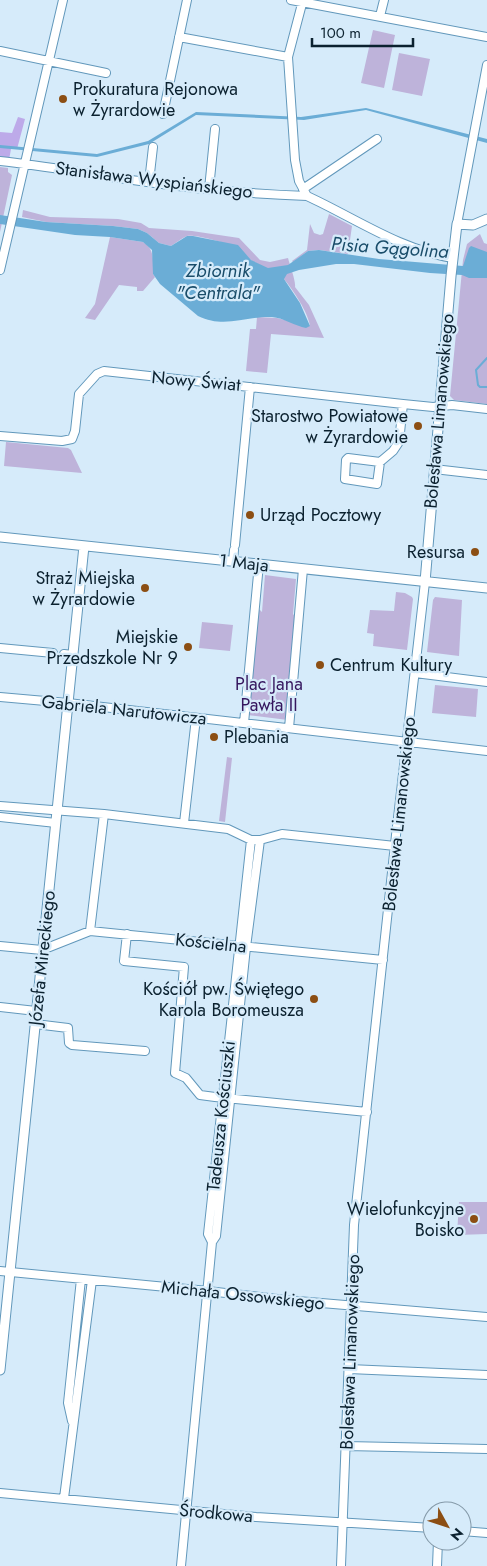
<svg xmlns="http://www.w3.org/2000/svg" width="487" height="1566" viewBox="0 0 487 1566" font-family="Jost,sans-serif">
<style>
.green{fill:#beb3da}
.forest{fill:#bdaae9}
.water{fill:#6badd6}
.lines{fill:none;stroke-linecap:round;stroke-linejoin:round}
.stream{stroke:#6badd6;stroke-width:2}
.minor-casing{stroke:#6298bb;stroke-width:10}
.tertiary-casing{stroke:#6298bb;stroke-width:11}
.minor{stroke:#fff;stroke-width:8}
.tertiary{stroke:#fff;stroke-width:9}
.poi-dot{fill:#8c4e13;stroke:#d6ebfa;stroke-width:2}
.labels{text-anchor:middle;stroke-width:4.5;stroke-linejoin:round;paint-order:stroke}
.poi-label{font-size:18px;fill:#0b212f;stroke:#d6ebfa;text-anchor:end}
.street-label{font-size:18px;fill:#0b212f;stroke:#d6ebfa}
.park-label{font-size:18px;fill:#35165e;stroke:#d6ebfa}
.water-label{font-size:19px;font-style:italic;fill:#1a4d6a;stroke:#d6ebfa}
</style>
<rect width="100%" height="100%" fill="#d6ebfa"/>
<path class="green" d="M373,30L395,35L384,88L361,83Z
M399,53L430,59L422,96L392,90Z
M0,167L8,168V172L12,175L0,232Z
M23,210L50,217L118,219L141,223L149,228L192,231L239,238L260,260L270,262L288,258C290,266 296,281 295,287L309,305L324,338L271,334L267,373L246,371L250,329H256L257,317L277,318L310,326C308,312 293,290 284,279C277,271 263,267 254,262C248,259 245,253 239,249C231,244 196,234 187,236C182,238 176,243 171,246L159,243L147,233L138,229L113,226L46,222L22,217Z
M329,214L352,226L348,254L319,250L308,251L293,262L292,261L307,250L310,224L314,233L320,235L323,234Z
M480,234L484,243L487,244V404L454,400L450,396L463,260L467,244Z
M110,237L143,242C155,249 153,261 153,274L155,277L143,291H137V287L119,285L95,320L85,318L95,304Z
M6,442L68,448L71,450L82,473L4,466Z
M265,575L296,579L293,614L297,619L288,720L247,715L257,607L262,612Z
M396,592L405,593L412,597L413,599L407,650L373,646L374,634L367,633L370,610L394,611Z
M435,597L462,600L459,656L427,652L433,600Z
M202,622L233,625L230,651L199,648Z
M435,685L478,689L476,717L432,713Z
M227,757L232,758L225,822L219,821Z
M459,1202H487V1234L457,1235Z"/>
<path class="forest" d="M18,117L25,119L17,149H11L9,160L0,159V132L12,133Z"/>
<path class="water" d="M366,108L487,139V143L366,110L304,120L196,115L149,144L97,157L0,148V145L97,154L148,141L196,112L301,117Z
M0,215L46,222L113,226L138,229L147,233L159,243L171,246L187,236H193L238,245L251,260L268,268L288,265L308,251L319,250L379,259L463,266L469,248L471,246L487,252V278H469L462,275L430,273L354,264H336L299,270L287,274L284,279L300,303L310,326L306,328C295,326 284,318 272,317C245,316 225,329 198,316L160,284L153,274L152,250L143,242L110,237L75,235L0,224Z"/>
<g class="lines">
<path class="stream" d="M487,358L476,370L478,385L480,387H487"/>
<g class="minor-casing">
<path id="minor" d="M291,0L487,37
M303,0L288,57L295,160L299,181L307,196C355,218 400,250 453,258
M380,16L384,0
M179,37L288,57
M0,51L106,73
M163,114L187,0
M0,161C47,166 93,175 140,181C195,189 252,194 307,196
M149,182L153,147
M209,189L215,129
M303,189L377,139
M457,224L487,65
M0,270L63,0
M0,436L62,441L72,439L75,431L79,394L97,374L104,371L403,404L433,407L452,405L487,409
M380,462L348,458L346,460L345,479L377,484L380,462L393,451L399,442L403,404
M434,469L487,475
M235,545L250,387
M233,561L234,550
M0,648L53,653
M64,654L73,655
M415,673L487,682
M0,697L68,703L487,751
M244,723L259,564
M289,728L303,569
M0,806L104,814L228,829L251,840H260L282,834L395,846
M0,817L56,823
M184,823L196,718
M90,931L104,814
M127,934L124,961L184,967L175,1073L186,1078L200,1095L215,1097L367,1112
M0,946L42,950L90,931L383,960
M0,1007L36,1011
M35,1024L68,1028L69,1043L72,1045L145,1051
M212,1242L208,1234L251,840
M0,1271L208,1291L286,1300L487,1317
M349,1369L487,1375
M72,1421L68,1403L81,1279
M346,1446L487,1449
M0,1493L256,1517L432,1528
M64,1498L92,1280
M462,1531L487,1533
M181,1566L212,1242L216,1236L246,947L260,840
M341,1566L354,1225L396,835L425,582
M437,1566L438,1541"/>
</g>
<g class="tertiary-casing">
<path id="tertiary" d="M0,537L487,588
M425,582L451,276L457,224L473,225L487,219
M0,1370L84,546"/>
</g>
<use href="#minor" class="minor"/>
<use href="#tertiary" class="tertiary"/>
</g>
<g class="poi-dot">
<circle cx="63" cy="99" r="5"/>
<circle cx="418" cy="426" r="5"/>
<circle cx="250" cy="515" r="5"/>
<circle cx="475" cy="552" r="5"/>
<circle cx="145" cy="588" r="5"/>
<circle cx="188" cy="647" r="5"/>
<circle cx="320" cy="665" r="5"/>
<circle cx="214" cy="737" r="5"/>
<circle cx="314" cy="999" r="5"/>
<circle cx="474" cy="1219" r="5"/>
</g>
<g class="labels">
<g class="poi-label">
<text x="73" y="95" text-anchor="start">Prokuratura Rejonowa<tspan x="73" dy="21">w Żyrardowie</tspan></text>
<text x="408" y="422">Starostwo Powiatowe<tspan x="408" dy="21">w Żyrardowie</tspan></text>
<text x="260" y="521" text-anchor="start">Urząd Pocztowy</text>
<text x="465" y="558">Resursa</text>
<text x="135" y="584">Straż Miejska<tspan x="135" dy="21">w Żyrardowie</tspan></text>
<text x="178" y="643">Miejskie<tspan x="178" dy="21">Przedszkole Nr 9</tspan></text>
<text x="330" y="671" text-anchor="start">Centrum Kultury</text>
<text x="224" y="743" text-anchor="start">Plebania</text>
<text x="304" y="995">Kościół pw. Świętego<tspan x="304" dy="21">Karola Boromeusza</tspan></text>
<text x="464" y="1215">Wielofunkcyjne<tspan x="464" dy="21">Boisko</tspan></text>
</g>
<g class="street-label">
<text transform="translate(154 180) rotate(7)" y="6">Stanisława Wyspiańskiego</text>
<text transform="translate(196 381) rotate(5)" y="6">Nowy Świat</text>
<text transform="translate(439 411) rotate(-85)" y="6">Bolesława Limanowskiego</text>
<text transform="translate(244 563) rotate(6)" y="6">1 Maja</text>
<text transform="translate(124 710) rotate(6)" y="6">Gabriela Narutowicza</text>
<text transform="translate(399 814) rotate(-84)" y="6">Bolesława Limanowskiego</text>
<text transform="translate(211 943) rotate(6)" y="6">Kościelna</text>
<text transform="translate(42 958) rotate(-84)" y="6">Józefa Mireckiego</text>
<text transform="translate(221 1116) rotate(-84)" y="6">Tadeusza Kościuszki</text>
<text transform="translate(243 1295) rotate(6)" y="6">Michała Ossowskiego</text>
<text transform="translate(350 1352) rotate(-88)" y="6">Bolesława Limanowskiego</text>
<text transform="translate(216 1513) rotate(5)" y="6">Środkowa</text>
</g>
<g class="park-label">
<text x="269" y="690">Plac Jana<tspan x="269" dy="21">Pawła II</tspan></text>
</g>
<g class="water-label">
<text transform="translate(390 247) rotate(4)" y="7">Pisia Gągolina</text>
<text x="218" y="277">Zbiornik<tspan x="218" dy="22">"Centrala"</tspan></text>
</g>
</g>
<g transform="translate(447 1526) rotate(130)"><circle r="24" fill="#d6ebfa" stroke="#859aa9"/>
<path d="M0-4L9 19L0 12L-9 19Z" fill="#8c4e13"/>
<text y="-8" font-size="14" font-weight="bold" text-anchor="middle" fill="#0b212f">N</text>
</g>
<path d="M312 38v8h101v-8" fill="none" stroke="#0b212f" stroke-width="2.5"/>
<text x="320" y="38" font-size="15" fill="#0b212f" stroke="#d6ebfa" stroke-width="4" paint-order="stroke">100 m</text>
</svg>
